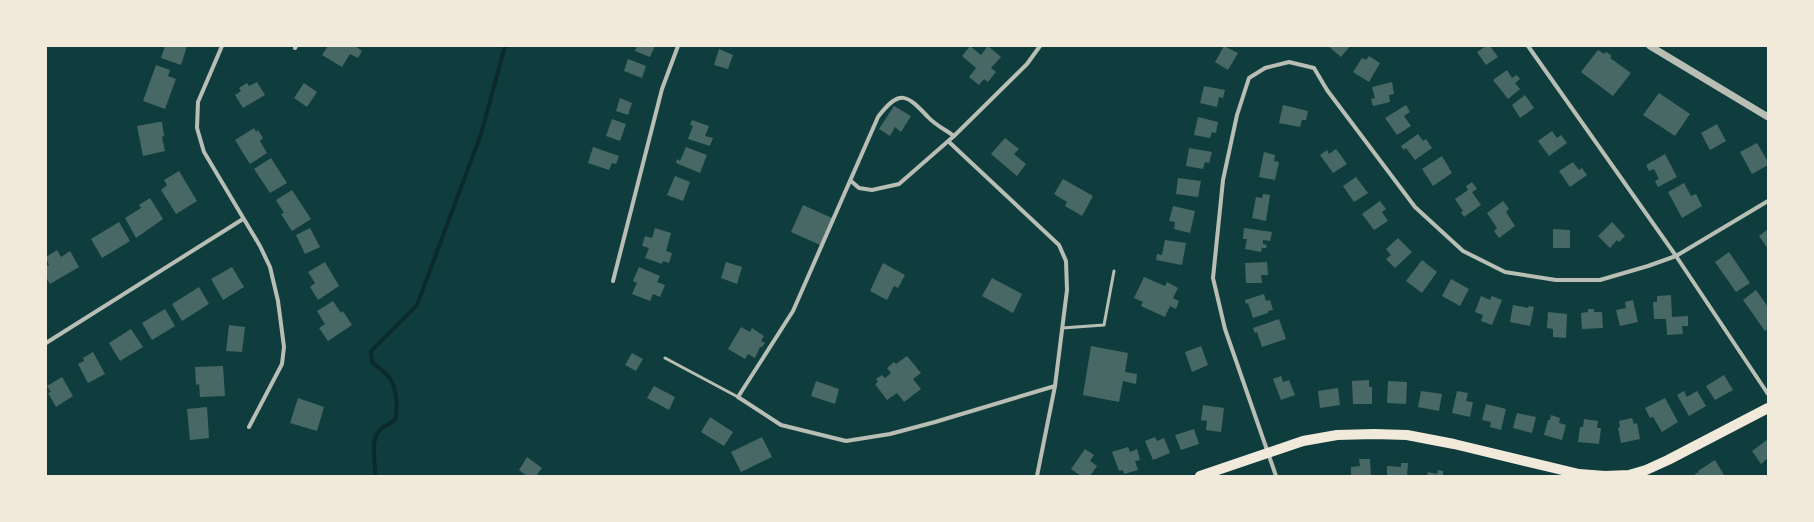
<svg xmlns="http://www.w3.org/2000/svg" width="1814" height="522" viewBox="0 0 1814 522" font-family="'DM Sans',sans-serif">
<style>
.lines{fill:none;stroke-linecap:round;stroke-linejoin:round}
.stream{stroke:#0a2a2b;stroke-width:4}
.building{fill:#486865}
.service{stroke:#b8beb3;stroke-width:3}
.minor{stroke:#b8beb3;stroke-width:4}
.tertiary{stroke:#b8beb3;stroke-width:7}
.primary{stroke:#f1e9da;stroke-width:10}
</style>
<rect width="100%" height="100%" fill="#0f3d3e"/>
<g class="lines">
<path class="stream" d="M375,476C376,463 369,439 381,429C385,426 391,423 395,420C398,409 397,387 389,377C384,372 378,367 372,362L371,351L417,305L481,134L505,46"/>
</g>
<path class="building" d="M165,46H187L181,65L161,58Z
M328,46H355L362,51L358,58L350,54L342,67L322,55Z
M637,46H655L650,57L635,51Z
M970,46L981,55L988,46L1001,57L991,68L996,72L988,82L984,79L979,85L969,77L976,68L962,56Z
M1224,46L1238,53L1228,70L1215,62Z
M1328,46H1350L1341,57Z
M1486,46H1490L1498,57L1486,65L1477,52Z
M719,49L733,55L728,69L714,65Z
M1598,50L1604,54L1606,52L1612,56L1610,58L1631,73L1613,96L1581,72Z
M1369,56L1380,63L1369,82L1353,72L1362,58L1366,60Z
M628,59L646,66L642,78L624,71Z
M156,65L170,70L168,76L176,79L165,109L143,101Z
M1507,70L1512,78L1517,75L1520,79L1515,83L1520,89L1508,99L1493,80Z
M257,82L265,95L243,108L235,95L241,91L239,88L247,83L249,86Z
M1392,82L1394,94L1389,95L1390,102L1373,106L1371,99L1375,98L1372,87Z
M304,83L317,92L307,107L294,98Z
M1204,86L1225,90L1223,98L1219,97L1217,107L1200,103Z
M1659,93L1690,114L1675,136L1643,115Z
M1525,95L1534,108L1520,118L1512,105Z
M620,98L632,103L628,115L616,111Z
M1283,105L1308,111L1306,120H1302L1300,127L1279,123Z
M1406,105L1410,112L1404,116L1411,126L1397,135L1385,118Z
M894,106L911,116L901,132L895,127L890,136L879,129Z
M1198,117L1218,122L1216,133L1212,132L1210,138L1194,135Z
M612,119L626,124L620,141L606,136Z
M692,120L709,126L705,136L713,138L710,146L688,139L693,126L690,125Z
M158,122H162L164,136L162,137L165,151L143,156L137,126Z
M1717,124L1726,141L1710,150L1701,133Z
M254,128L256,132L258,130L263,138L260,141L267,153L250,164L235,140Z
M1552,131L1557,138L1561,135L1567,143L1549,156L1538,141Z
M1418,134L1423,141L1426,139L1432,148L1415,160L1406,148L1404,150L1401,146Z
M1005,138L1019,149L1014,154L1026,164L1017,176L991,154Z
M1757,143L1768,162V165L1752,174L1740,152Z
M593,147L619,156L616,164L612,163L609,170L588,163Z
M686,147L707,155L700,173L676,163L677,159L680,161Z
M1189,148L1212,152L1209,163L1205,162L1203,169L1186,166Z
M1336,149L1347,164L1333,173L1320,155L1327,150L1329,154Z
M1264,152L1275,155L1274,161L1279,162L1275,180L1259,177Z
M1665,154L1677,177L1658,187L1655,181L1659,179L1654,169L1649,171L1646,165Z
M1442,156L1452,173L1433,186L1422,169Z
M271,158L287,183L270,193L254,169Z
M1573,162L1579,170L1582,168L1587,175L1570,187L1559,171Z
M179,171L197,201L176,214L161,190L167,185L164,180Z
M675,176L690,182L683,201L667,195Z
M1356,177L1368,193L1354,202L1343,186Z
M1178,178L1201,181L1198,197L1176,194Z
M1063,179L1093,196L1082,216L1065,206L1067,202L1054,194Z
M1472,182L1477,189L1472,192L1481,205L1464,217L1461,212L1463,211L1455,199L1468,190L1466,186Z
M1684,183L1691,196L1696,194L1702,206L1682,218L1668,192Z
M292,190L311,219L292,231L281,214L284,213L276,200Z
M1263,194L1270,195L1266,221L1252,218L1256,197L1262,198Z
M150,198L163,219L136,238L125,218L141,208L139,205Z
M1380,201L1386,209L1382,212L1388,221L1374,230L1362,214Z
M1503,201L1509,209L1506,212L1515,226L1499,238L1494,231L1497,228L1487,213Z
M803,205L832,218L820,245L791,232Z
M1173,206L1195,211L1190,233L1174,229L1175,222L1169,221Z
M119,222L130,241L102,258L91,239Z
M1612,222L1625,236L1619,242L1617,240L1610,248L1598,236Z
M310,228L320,247L305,254L296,235Z
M655,228L671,233L666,251L672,253L669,263L663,261L662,264L645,258L649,248L642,246L645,236L652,238Z
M1244,228L1272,232L1270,241L1263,240V244L1267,245L1266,248H1262L1261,252L1245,249L1247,239H1243Z
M1553,229L1570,230V248H1553Z
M1768,229V249L1759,236Z
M1398,238L1412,252L1395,268L1386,259L1391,255L1386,249Z
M1165,240L1186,243L1182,265L1156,260L1157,254L1162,255Z
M57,250L61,257L70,251L79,267L50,284L46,277V266L49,265L46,257Z
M1729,252L1750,283L1736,292L1715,262Z
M1422,260L1437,272L1422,293L1406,281Z
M325,262L339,286L318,300L310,287L315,283L308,272Z
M726,262L742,267L737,284L721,278Z
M1267,262L1268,275H1261L1262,283H1246L1245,263Z
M883,263L905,275L898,288L894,286L887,300L870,291Z
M232,267L244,287L223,300L211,279Z
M639,267L660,276L657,282L665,285L660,297L653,294L650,301L632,294L637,283L633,281Z
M1144,277L1165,286L1167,282L1178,288L1173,298L1179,301L1176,309L1170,306L1165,317L1141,306L1143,302L1134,298Z
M992,278L1022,294L1013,313L982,296Z
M1451,279L1469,289L1460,306L1442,296Z
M199,287L209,304L182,321L172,304Z
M1756,290L1768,307V329L1765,331L1743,300Z
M1264,294L1266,301L1270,300L1273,310L1268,311V313L1253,318L1248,303L1246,304L1245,300Z
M1671,295L1672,317L1688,316V326H1682L1683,334L1667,335L1666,319H1654L1653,302H1657V296Z
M1481,296L1490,300L1492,296L1502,300L1492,325L1481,321L1483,315L1475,312Z
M1633,300L1638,322L1620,326L1616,310L1626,308L1625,302Z
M333,301L341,313L343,311L352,325L328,341L319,328L325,324L317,311Z
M1513,305L1528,308L1529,306L1534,307L1530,326L1510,322Z
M165,309L175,326L152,340L142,323Z
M1588,309H1594V312H1602L1603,328L1582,329L1581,313L1588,312Z
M1548,312L1567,314L1566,338L1553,337V329L1547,328Z
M1279,319L1286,339L1262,347L1257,332L1255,333L1253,328Z
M229,325L245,327L242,352L226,351Z
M741,327L750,332L752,328L764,336L761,341L765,343L762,347H760L755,358L748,354L745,359L728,349Z
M131,329L143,347L120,361L109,343Z
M1091,346L1128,353L1125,372L1137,374L1136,384L1123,381L1119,402L1083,395Z
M1201,346L1208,365L1192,372L1185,352Z
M93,352L105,374L88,383L78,364L84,361L83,358Z
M632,353L643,359L636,371L625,365Z
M907,356L921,373L913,379L921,389L904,402L897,393L887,400L875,384L878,382L876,379L882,375L885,378L891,373L887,368L894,362L896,364Z
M223,366L225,396L200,397L199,384L196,385L195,367Z
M1724,375L1733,390L1715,400L1706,386Z
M1281,376L1283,382L1289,380L1295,395L1281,400L1273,379Z
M62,377L73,396L56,407L48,393L51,392L47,386Z
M1369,380V387H1372V404H1353L1352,381Z
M816,381L839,389L835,404L811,396Z
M1388,381L1407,382L1406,404L1387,403Z
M654,386L675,397L669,410L647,398Z
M1338,388L1340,405L1320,408L1318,391Z
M1421,391L1442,394L1439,411L1418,407Z
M1457,391L1468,393L1466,401L1473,402L1470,417L1452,413Z
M1684,391L1687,397L1697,391L1706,406L1689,416L1677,395Z
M298,398L324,407L317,431L290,423Z
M1665,398L1678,422L1662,432L1653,417L1650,418L1645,408Z
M1486,404L1506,409L1501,430L1490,427L1491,422L1482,420Z
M1203,405L1224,408L1221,432L1206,430L1207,421L1201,420Z
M207,407L209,438L190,440L187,409Z
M1517,413L1536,417L1532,433L1513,428Z
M1551,415L1560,418L1559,423L1566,425L1562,440L1544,435L1548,420H1550Z
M710,417L733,432L724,446L701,432Z
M1632,418L1634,424L1637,423L1640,439L1621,443L1618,428L1620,427L1619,421Z
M1584,419L1598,421L1597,428H1601L1599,444L1578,442L1580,427H1583Z
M1194,429L1199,444L1181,450L1175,435Z
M762,437L772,457L741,472L731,452Z
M1155,437L1157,441L1164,438L1170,453L1153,460L1145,441Z
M1768,439V458L1761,464L1752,451Z
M1128,447L1130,452L1137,449L1140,460L1135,461L1138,470L1124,474L1123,470L1119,471L1112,452Z
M1085,449L1094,455L1090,461L1097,466L1090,476H1081L1071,469Z
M527,457L542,468L536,476H527L519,470Z
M1359,459H1370L1371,476H1351V467L1360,466Z
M1715,460L1724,475L1696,476L1695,474L1699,472L1698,471Z
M1401,463H1408L1407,476H1387V466L1401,467Z
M1438,470L1443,471V475L1446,476H1427L1428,472L1437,474Z"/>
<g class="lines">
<path class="service" d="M1062,328L1104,325L1114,271
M665,358L738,397"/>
<path class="minor" d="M222,46L198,102L197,128L204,152L260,246L270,267L278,301L284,347L282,364L249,427
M1528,46L1676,256L1768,394
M295,48L296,46
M954,136C946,130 935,125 928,117C907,95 900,88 878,117L793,311L738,397L781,425L846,441L890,434L935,422L1055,386
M948,141L1059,245L1066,261L1067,290L1055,386L1037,476
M851,181L859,188L872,190L899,184L954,136L1027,64L1040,46
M613,281L662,89L678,46
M46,343L243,219
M1276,476L1225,329L1213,278L1223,180L1237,115L1249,78L1265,68L1289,62L1314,68L1327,90L1415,207L1463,251L1505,272L1556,280H1600L1648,266L1676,256L1768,201"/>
<path class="tertiary" d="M1650,46L1768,117"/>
<path class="primary" d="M1200,476L1303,441L1337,435L1374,434L1407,435L1454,444L1579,474L1605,476L1629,475L1646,470L1668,460L1768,408"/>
</g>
<rect width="1814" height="522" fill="none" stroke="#f1e9da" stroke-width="94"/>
</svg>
